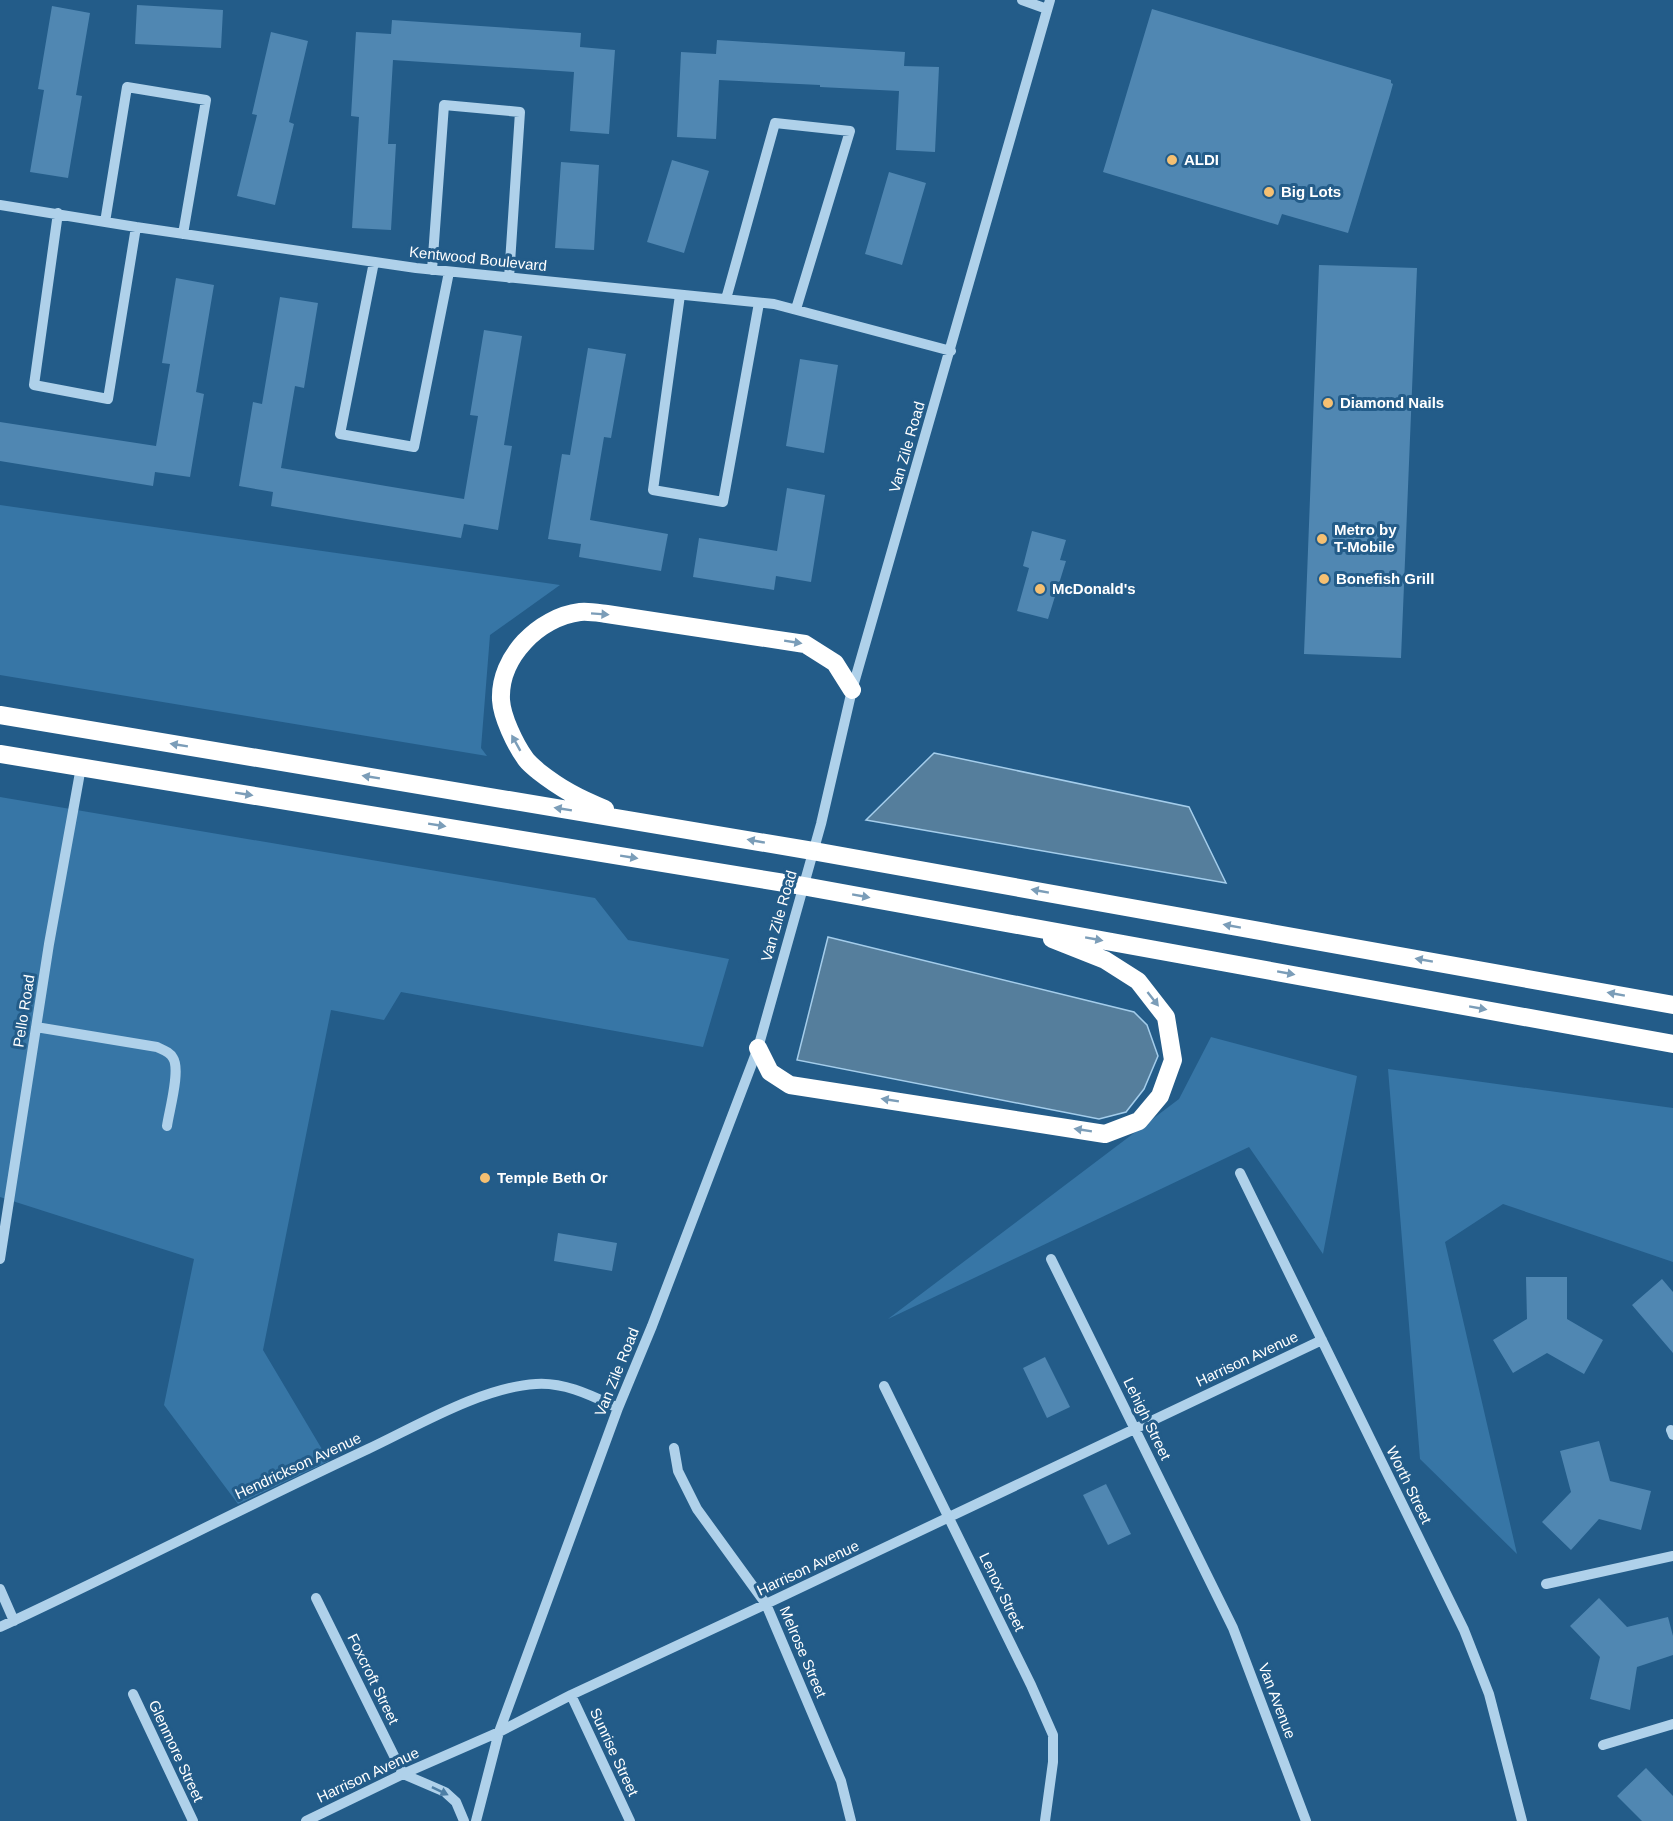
<svg xmlns="http://www.w3.org/2000/svg" width="1673" height="1821" viewBox="0 0 1673 1821" font-family="Helvetica,sans-serif">
<style>
.green{fill:#3776a6}
.water{fill:#557e9c;stroke:#a4cdeb;stroke-width:1.5}
.building{fill:#5087b2}
.lines{fill:none;stroke-linecap:round;stroke-linejoin:round}
.minor{stroke:#afd1ea;stroke-width:10}
.highway{stroke:#fff;stroke-width:18}
.oneway{fill:#7b9db8}
.oneway2{fill:#4d7fa6}
.poi-dot{fill:#f5c072;stroke:#235c89;stroke-width:2}
.labels{text-anchor:middle;stroke-width:6;stroke-linejoin:round;paint-order:stroke}
.poi-label{font-size:15px;font-weight:bold;fill:#fff;stroke:#235c89;text-anchor:start}
.street-label{font-size:15px;fill:#fff;stroke:#235c89}
</style>
<rect width="100%" height="100%" fill="#235c89"/>
<path class="green" d="M0,505L560,585L490,635L481,748L487,756L0,675Z
M0,797L595,898L628,940L729,959L703,1047L401,992L384,1020L331,1010L263,1350L329,1461L238,1504L164,1405L194,1259L0,1197Z
M1211,1037L1357,1076L1323,1254L1249,1147L888,1319L1179,1099Z
M1388,1069L1673,1108V1262L1503,1204L1445,1242L1517,1554L1420,1459Z"/>
<path class="water" d="M934,753L1189,807L1226,883L866,820Z
M828,937L1134,1012L1147,1025L1158,1056L1144,1089L1126,1112L1099,1119L797,1060Z"/>
<path class="building" d="M137,5L223,10L221,48L135,44Z
M52,6L90,13L76,95L82,96L68,178L30,172L44,90L38,89Z
M1152,9L1391,80V83L1393,84L1390,95L1348,233L1282,214L1278,225L1103,172Z
M392,20L581,33L580,47L615,50L609,134L570,131L574,72L393,60L388,144H396L391,230L352,228L359,117L351,116L356,32L391,34Z
M271,32L308,41L289,122L294,124L275,205L237,196L257,115L252,114Z
M717,40L905,52L904,66L939,67L935,152L896,150L899,91L820,87V85L719,80L716,139L677,137L681,52L716,54Z
M672,160L709,171L684,253L647,242Z
M561,162L599,165L594,250L555,248Z
M889,172L926,183L902,265L865,254Z
M1319,265L1417,268L1401,658L1304,654Z
M176,278L214,285L196,392L204,394L190,477L155,472L153,486L0,461V422L156,446L170,364L162,363Z
M280,297L318,303L304,388L295,386L281,468L386,486L464,499L478,416L470,415L484,330L522,336L504,445L512,446L498,530L464,524L461,538L352,520L271,506L273,492L239,486L253,402L262,404Z
M588,348L626,354L611,438L604,437L590,520L668,534L661,571L579,557L581,544L548,539L562,454L570,455Z
M800,359L838,365L824,453L786,446Z
M787,488L825,495L811,582L776,576L774,590L693,577L699,538L777,551Z
M1032,531L1066,540L1060,560L1066,561L1048,619L1017,611L1029,568L1023,566Z
M558,1233L617,1243L612,1271L554,1261Z
M1526,1277H1567V1319L1603,1340L1584,1374L1547,1353L1513,1373L1493,1340L1527,1319Z
M1662,1279L1673,1292V1353L1632,1305Z
M1045,1357L1070,1407L1047,1418L1023,1368Z
M1599,1441L1610,1481L1651,1491L1641,1530L1599,1519L1571,1550L1542,1522L1571,1492L1560,1451Z
M1106,1484L1131,1534L1108,1545L1083,1495Z
M1599,1598L1627,1627L1668,1617L1673,1636V1655L1637,1667L1630,1710L1590,1699L1600,1657L1570,1626Z
M1646,1768L1673,1796V1821H1642L1617,1796Z"/>
<g class="lines">
<path class="minor" d="M1022,0L1047,9
M0,205L136,227L416,268L774,304L951,351
M58,213L34,385L108,399L136,227
M105,222L127,87L206,100L183,234
M374,262L340,434L414,447L449,272
M432,270L444,105L520,112L509,278
M680,295L653,490L723,502L759,303
M726,299L775,123L850,131L796,309
M36,1027L157,1047C163,1050 170,1052 173,1058C181,1070 169,1111 167,1126
M1240,1173L1464,1630L1489,1694L1522,1821
M0,1259L49,944L81,767
M1051,1259L1233,1628L1306,1821
M884,1386L1031,1685L1053,1735V1762L1045,1821
M1671,1430L1673,1435
M674,1448L678,1471L697,1509L766,1604L841,1781L851,1821
M1546,1584L1673,1556
M0,1589L14,1621
M316,1598L403,1774L445,1792L456,1802L464,1821
M0,1627C123,1570 244,1507 368,1449C417,1426 482,1387 536,1384C565,1382 592,1396 618,1408
M133,1694L193,1821
M571,1695L630,1821
M1603,1745L1673,1724
M306,1821L403,1774L499,1732L571,1695L766,1604L1322,1340
M476,1821L499,1732L618,1408L652,1326L758,1048L821,824L852,690L1050,0"/>
<path class="highway" d="M0,715L813,851L1673,1005
M0,754L803,886L1673,1044
M605,809C578,798 561,789 538,771C534,767 528,763 525,758C515,744 502,717 501,700C499,657 539,617 580,612C588,611 599,613 607,614L805,644L835,663L852,690
M758,1048L770,1072L790,1085L1105,1134L1139,1121L1160,1096L1173,1060L1166,1017L1138,981L1105,960L1052,939"/>
</g>
<defs><path id="oneway-solid" d="M-6-.8H1V-3.2L6.5 0L1 3.2V.8H-6Z" transform="scale(1.5)"/></defs>
<g class="oneway">
<use href="#oneway-solid" transform="translate(600 614) rotate(4)"/>
<use href="#oneway-solid" transform="translate(793 642) rotate(9)"/>
<use href="#oneway-solid" transform="translate(516 743) rotate(-119)"/>
<use href="#oneway-solid" transform="translate(179 745) rotate(-171)"/>
<use href="#oneway-solid" transform="translate(371 777) rotate(-171)"/>
<use href="#oneway-solid" transform="translate(244 794) rotate(9)"/>
<use href="#oneway-solid" transform="translate(563 809) rotate(-171)"/>
<use href="#oneway-solid" transform="translate(437 825) rotate(9)"/>
<use href="#oneway-solid" transform="translate(756 841) rotate(-170)"/>
<use href="#oneway-solid" transform="translate(629 857) rotate(9)"/>
<use href="#oneway-solid" transform="translate(1040 891) rotate(-170)"/>
<use href="#oneway-solid" transform="translate(861 896) rotate(10)"/>
<use href="#oneway-solid" transform="translate(1232 926) rotate(-170)"/>
<use href="#oneway-solid" transform="translate(1094 939) rotate(10)"/>
<use href="#oneway-solid" transform="translate(1424 960) rotate(-170)"/>
<use href="#oneway-solid" transform="translate(1286 973) rotate(10)"/>
<use href="#oneway-solid" transform="translate(1616 994) rotate(-170)"/>
<use href="#oneway-solid" transform="translate(1153 999) rotate(52)"/>
<use href="#oneway-solid" transform="translate(1478 1008) rotate(10)"/>
<use href="#oneway-solid" transform="translate(890 1100) rotate(-171)"/>
<use href="#oneway-solid" transform="translate(1083 1130) rotate(-171)"/>
</g>
<use class="oneway2" href="#oneway-solid" transform="translate(440 1791) rotate(26)"/>
<g class="poi-dot">
<circle cx="1172" cy="160" r="6"/>
<circle cx="1269" cy="192" r="6"/>
<circle cx="1328" cy="403" r="6"/>
<circle cx="1322" cy="539" r="6"/>
<circle cx="1324" cy="579" r="6"/>
<circle cx="1040" cy="589" r="6"/>
<circle cx="485" cy="1178" r="6"/>
</g>
<g class="labels">
<g class="poi-label">
<text x="1184" y="165">ALDI</text>
<text x="1281" y="197">Big Lots</text>
<text x="1340" y="408">Diamond Nails</text>
<text x="1334" y="535">Metro by<tspan x="1334" dy="17">T-Mobile</tspan></text>
<text x="1336" y="584">Bonefish Grill</text>
<text x="1052" y="594">McDonald's</text>
<text x="497" y="1183">Temple Beth Or</text>
</g>
<g class="street-label">
<text transform="translate(478 259) rotate(6)" y="5">Kentwood Boulevard</text>
<text transform="translate(907 447) rotate(-74)" y="5">Van Zile Road</text>
<text transform="translate(779 916) rotate(-74)" y="5">Van Zile Road</text>
<text transform="translate(24 1011) rotate(-81)" y="5">Pello Road</text>
<text transform="translate(1247 1359) rotate(-25)" y="5">Harrison Avenue</text>
<text transform="translate(617 1372) rotate(-68)" y="5">Van Zile Road</text>
<text transform="translate(1147 1419) rotate(64)" y="5">Lehigh Street</text>
<text transform="translate(298 1466) rotate(-25)" y="5">Hendrickson Avenue</text>
<text transform="translate(1409 1485) rotate(64)" y="5">Worth Street</text>
<text transform="translate(808 1568) rotate(-25)" y="5">Harrison Avenue</text>
<text transform="translate(1002 1592) rotate(64)" y="5">Lenox Street</text>
<text transform="translate(803 1652) rotate(67)" y="5">Melrose Street</text>
<text transform="translate(373 1679) rotate(64)" y="5">Foxcroft Street</text>
<text transform="translate(1277 1701) rotate(69)" y="5">Van Avenue</text>
<text transform="translate(176 1751) rotate(65)" y="5">Glenmore Street</text>
<text transform="translate(614 1752) rotate(65)" y="5">Sunrise Street</text>
<text transform="translate(368 1775) rotate(-25)" y="5">Harrison Avenue</text>
</g>
</g>
</svg>
